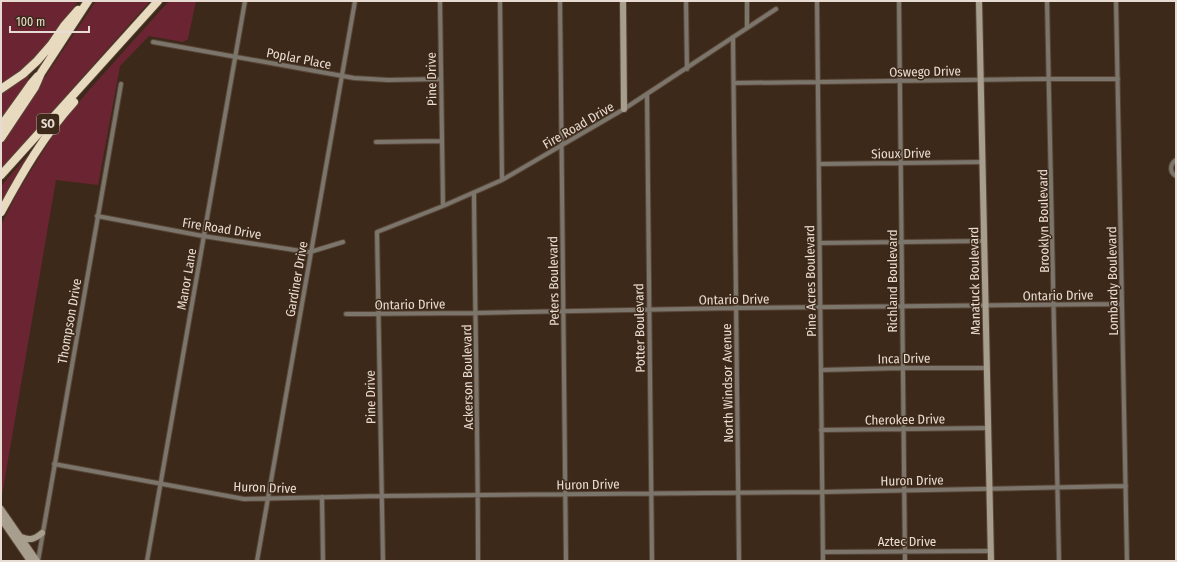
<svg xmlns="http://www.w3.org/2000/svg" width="1177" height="562" viewBox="0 0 1177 562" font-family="'Fira Sans Condensed',sans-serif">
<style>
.green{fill:#6b2532}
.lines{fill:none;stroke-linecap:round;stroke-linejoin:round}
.street-casing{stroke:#584536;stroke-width:6}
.secondary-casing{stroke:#584536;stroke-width:8}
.highway-casing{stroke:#584536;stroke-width:10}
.street{stroke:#7b756b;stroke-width:4}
.secondary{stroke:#a79e8d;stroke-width:6}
.highway{stroke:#e8dabf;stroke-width:8}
.labels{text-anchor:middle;stroke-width:3;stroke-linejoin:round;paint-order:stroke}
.shield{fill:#3c2919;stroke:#b4a69a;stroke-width:1}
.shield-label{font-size:12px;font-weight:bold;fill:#e8dbd1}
.street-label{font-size:13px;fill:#e8dbd1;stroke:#3c2919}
</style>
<rect width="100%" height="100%" fill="#3c2919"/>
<path class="green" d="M3,1H78L47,46L21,73L1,85V3Z
M96,1H150L1,169V143Z
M169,1H196L188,39L183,42L149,36L120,66L98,185L56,180L1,501V225L19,190L57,129L89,90Z
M30,73L26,85L1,121V94L9,89Z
M34,148L1,208V186Z"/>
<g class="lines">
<g class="street-casing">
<path id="street" d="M440,1L443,206
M500,1L502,180
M560,1L566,561
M686,1L687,69
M747,1V27
M817,1L823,561
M899,1L905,561
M1047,1L1059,561
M1116,1L1127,561
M733,37L739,561
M153,42L354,78L388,80L441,79
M734,83L1043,79H1118
M647,94L652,561
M376,142L442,141
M1176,160C1170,164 1169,172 1176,176
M819,164L983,162
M474,193C475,315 478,438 478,561
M97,216L203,236L301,251L310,252L343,242
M820,243L984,241
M346,314L475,313L736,308L1122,304
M821,370L902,368H987
M821,430L988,428
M54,464L244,499L382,496L822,492L1126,486
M322,497L323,561
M823,552L991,551
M38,561L121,84
M147,561L245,1
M257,561L355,1
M383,561L377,232L443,206L502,180L624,109L776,9"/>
</g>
<g class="secondary-casing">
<path id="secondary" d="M623,1L624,109
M979,1L991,561
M1,509L37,561
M1,519L30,561
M21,537C30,541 35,539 42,533"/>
</g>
<g class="highway-casing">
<path id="highway" d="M1,89L23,74L37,61L51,45L64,26L78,10
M1,126L31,84L38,76
M1,138L35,87L41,73L88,1
M1,175L158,1
M1,212C22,173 44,135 74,102"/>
</g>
<use href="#street" class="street"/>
<use href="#secondary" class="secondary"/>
<use href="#highway" class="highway"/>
</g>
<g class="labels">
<rect class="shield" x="37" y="114" width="22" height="20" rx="3"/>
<g class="shield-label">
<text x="48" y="128">SO</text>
</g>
<g class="street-label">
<text transform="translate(299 58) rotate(11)" y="5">Poplar Place</text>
<text transform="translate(925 71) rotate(-1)" y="5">Oswego Drive</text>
<text transform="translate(431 79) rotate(-91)" y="5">Pine Drive</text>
<text transform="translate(578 125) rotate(-30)" y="5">Fire Road Drive</text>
<text transform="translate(901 153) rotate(-1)" y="5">Sioux Drive</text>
<text transform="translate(1043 221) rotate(-91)" y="5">Brooklyn Boulevard</text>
<text transform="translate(222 228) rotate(9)" y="5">Fire Road Drive</text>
<text transform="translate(186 279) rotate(-80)" y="5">Manor Lane</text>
<text transform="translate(296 279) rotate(-80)" y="5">Gardiner Drive</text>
<text transform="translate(553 281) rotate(-91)" y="5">Peters Boulevard</text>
<text transform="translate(810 281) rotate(-91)" y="5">Pine Acres Boulevard</text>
<text transform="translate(892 281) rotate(-90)" y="5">Richland Boulevard</text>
<text transform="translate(974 281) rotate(-91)" y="5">Manatuck Boulevard</text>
<text transform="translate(1112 281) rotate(-91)" y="5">Lombardy Boulevard</text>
<text transform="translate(1058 295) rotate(-1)" y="5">Ontario Drive</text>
<text transform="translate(734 299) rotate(-1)" y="5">Ontario Drive</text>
<text transform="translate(410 304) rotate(-1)" y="5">Ontario Drive</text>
<text transform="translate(69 321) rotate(-80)" y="5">Thompson Drive</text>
<text transform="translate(639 328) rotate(-91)" y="5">Potter Boulevard</text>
<text transform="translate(904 358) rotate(-1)" y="5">Inca Drive</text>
<text transform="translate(467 377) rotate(-91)" y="5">Ackerson Boulevard</text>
<text transform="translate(727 383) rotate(-91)" y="5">North Windsor Avenue</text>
<text transform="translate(370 397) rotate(-91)" y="5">Pine Drive</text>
<text transform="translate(905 419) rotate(-1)" y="5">Cherokee Drive</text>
<text transform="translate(912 480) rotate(-1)" y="5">Huron Drive</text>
<text transform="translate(588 484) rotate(-1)" y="5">Huron Drive</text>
<text transform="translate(265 487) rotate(2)" y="5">Huron Drive</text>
<text x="907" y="546">Aztec Drive</text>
</g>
</g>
<rect width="1177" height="562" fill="none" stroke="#e8dbd1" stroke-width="4"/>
<path d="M10 26v6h79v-6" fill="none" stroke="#e8dbd1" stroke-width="2"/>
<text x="16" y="26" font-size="12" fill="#e8dbd1" stroke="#3c2919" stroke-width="3" paint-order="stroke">100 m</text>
</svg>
